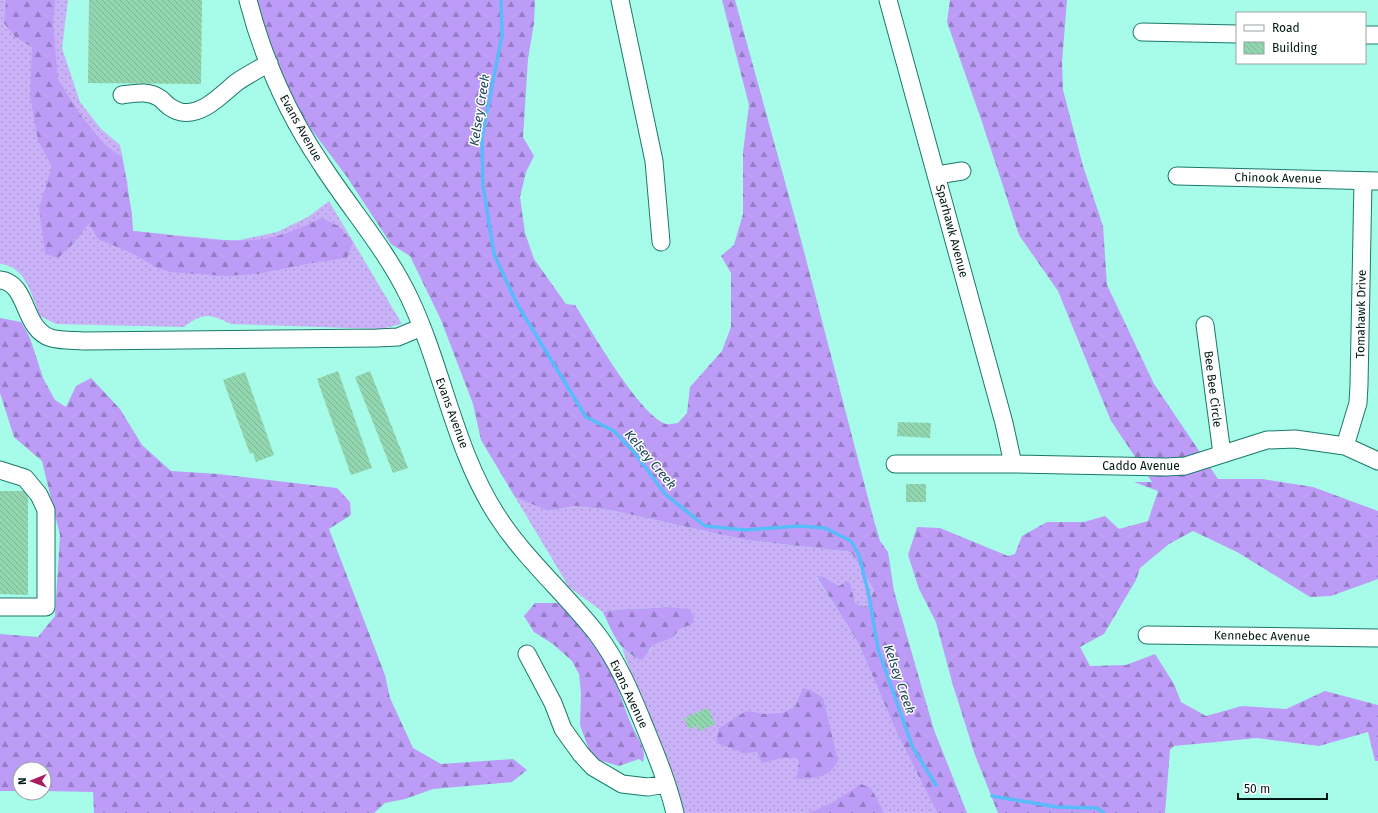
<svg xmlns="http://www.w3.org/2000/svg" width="1378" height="813" viewBox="0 0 1378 813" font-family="'Fira Sans',sans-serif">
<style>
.grass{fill:url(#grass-dots)}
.forest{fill:url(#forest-firs)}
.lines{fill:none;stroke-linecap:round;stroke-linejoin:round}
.stream{stroke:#58bbfa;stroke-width:3.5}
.building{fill:url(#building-back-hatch)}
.minor-casing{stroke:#1b796a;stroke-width:19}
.minor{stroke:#fff;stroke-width:17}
.labels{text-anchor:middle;stroke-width:3;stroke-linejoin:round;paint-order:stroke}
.street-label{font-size:12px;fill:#001814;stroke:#fff}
.water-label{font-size:13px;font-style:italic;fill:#163f59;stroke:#fff}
</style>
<defs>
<pattern id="grass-dots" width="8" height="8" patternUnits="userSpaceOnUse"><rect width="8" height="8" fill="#c9b2f7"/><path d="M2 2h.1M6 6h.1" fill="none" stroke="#ab98d3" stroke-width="1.8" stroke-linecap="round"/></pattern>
<pattern id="forest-firs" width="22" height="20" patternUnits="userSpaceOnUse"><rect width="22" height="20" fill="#bc9cf6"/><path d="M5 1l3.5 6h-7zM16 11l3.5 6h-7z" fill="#967ec6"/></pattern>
<pattern id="building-back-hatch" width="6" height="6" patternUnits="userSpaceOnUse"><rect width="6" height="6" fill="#92d6b0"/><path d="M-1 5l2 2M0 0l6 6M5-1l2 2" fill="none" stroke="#7cb796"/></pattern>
</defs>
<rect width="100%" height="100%" fill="#a6fbe9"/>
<path class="grass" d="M0,0H68L62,48L80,102L101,129L120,145L127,180L133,231L235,241L277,232L308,217L329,201L402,324L380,329L231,324C209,314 204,312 184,327L56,324L40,316C32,296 25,265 0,264Z
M515,497L548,511L575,506L610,510L746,540L851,552L874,590L868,605L862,607L855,603L851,585L839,586L824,577H816L858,642L896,731L937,813H677L664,763L622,648L632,656L650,651L653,645L672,638L680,629L665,607C645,610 623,607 603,612L569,587Z"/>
<path class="forest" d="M6,0H55L53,24L58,80L82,117L105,145L122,157L132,214L133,231C175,235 223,244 264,239C284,236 304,226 322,218L338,226L353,242L347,258L306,264L257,274L225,276L170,272L155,267L134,254L98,239L89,223L72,245L58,258L45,253L39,208L52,166L38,141L30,96L32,47L15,37L4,23Z
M255,0H535L534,23L528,59L523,137L534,156L526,172L520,197L525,233L534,259L566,304L575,305C591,330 640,416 666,424C669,425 675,423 678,423L687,413L690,387L722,351L731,327V273L721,256L734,245L743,214V152L749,105L722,0H735L801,240L873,517L880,541L888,552L894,591L934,730L967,813H937L896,731L858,642L816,576L824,577L839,586L847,581L851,585L855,603L862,607L868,605L874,590L851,552L746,540L610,510L575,506L548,511L515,497L481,440L473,404L441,320L410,256L391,244L347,177L305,121L275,63Z
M950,0H1067L1062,62L1063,90L1083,166L1103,226L1107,285L1154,384L1218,479H1262L1313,487L1378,511V579L1331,596L1310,597L1237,552L1193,531L1169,544L1140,568L1136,580L1104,634L1080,647L1090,666L1126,665L1155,654L1174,684L1181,702L1206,716L1242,706L1286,709L1325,691L1378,705V761H1375L1368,732L1319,746L1257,738L1174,746L1170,750L1165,813H998L975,755L952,682L936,622L919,589L908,555L917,527L940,528L1008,556L1015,554L1022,536L1047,522H1084L1105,516L1119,529L1148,521L1158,491L1134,482H1152L1111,421L1058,291L1019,235L982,122L947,22Z
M0,318L21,322L30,338L43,378L55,400L66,407L76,386L91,378L120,409L142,445L171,471L218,474L337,488L350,502L351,515L329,529L385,675L390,698L413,748L441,764L513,759L527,770L512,782L433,789L405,799L385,803L374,813H94L93,792L44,791V769H20V791H0V634L38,637L55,616L60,535L42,461L14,437L0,393Z
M535,603H559C578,625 598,648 612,674C620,691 624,709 632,726C637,738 647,748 643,762L639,759L619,766L592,758L580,725L581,693L579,674L572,661L553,644L534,632L524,616Z
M665,607L689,609L694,617L692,624L680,629L672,638L653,645L642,660C618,651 613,633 603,612C623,607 645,610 665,607Z
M803,688L814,692L823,698L838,761C828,779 815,778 796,779L799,763L797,758H782L762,763L757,752L744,753L716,743L719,728L746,711L766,714L783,713L795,707Z
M861,784L871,788L884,813H808L832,803Z"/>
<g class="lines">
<path class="stream" d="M501,0L502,35L482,138L483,186L494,254L517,304L586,417L614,431L634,452L665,494L705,526L745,530L799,526L825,528L851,541L859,555L869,596L878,649L913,748L936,785
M992,796L1057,807L1097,808L1104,813"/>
</g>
<path class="building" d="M89,0H202L201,84L88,83Z
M338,371L372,468L351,475L317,379Z
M370,371L408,468L393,473L355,377Z
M245,372L274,455L256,462L253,453L250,454L223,380Z
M898,422L931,423L930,438L897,436Z
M906,484H926V502H906Z
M0,491H28V595L0,594Z
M708,708L715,724L699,731L697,726L689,729L684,718Z"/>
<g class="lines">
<g class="minor-casing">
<path id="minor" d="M248,0C263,58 288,115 322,165C351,210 386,249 409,297C443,368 454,450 498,517C526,560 566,594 597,634C619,663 632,696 646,730C657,757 668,784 675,813
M620,0L654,161L661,242
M888,0L1004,423L1013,464
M1142,32L1237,34
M1365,35H1378
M122,95C136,93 149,90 161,99C167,105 172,110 181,112C203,116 222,94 237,82C247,75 259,69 269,63
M937,175L962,171
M1177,176L1378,181
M0,280C29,283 22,329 51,338C61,341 75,340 85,341L377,338L398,337L422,327
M1205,325L1222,454
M1345,446L1358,403L1359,385L1363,181
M895,464H1013L1166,467L1185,466L1267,440L1295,439L1345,446L1378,461
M0,470L25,478L39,495L46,510V607H0
M1147,635L1378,638
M527,654L553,703L563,729L581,754L593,767L622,784L648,787L666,784"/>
</g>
<use href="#minor" class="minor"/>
</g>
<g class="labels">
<g class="street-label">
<text transform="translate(301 128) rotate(61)" y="4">Evans Avenue</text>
<text transform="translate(1278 178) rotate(1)" y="4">Chinook Avenue</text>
<text transform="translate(952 231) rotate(75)" y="4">Sparhawk Avenue</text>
<text transform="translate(1361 314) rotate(-89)" y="4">Tomahawk Drive</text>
<text transform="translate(1213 389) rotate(83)" y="4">Bee Bee Circle</text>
<text transform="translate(452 413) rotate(70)" y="4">Evans Avenue</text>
<text x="1141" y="470">Caddo Avenue</text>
<text transform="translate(1262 636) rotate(1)" y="4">Kennebec Avenue</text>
<text transform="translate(629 694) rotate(65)" y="4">Evans Avenue</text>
</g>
<g class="water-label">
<text transform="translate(479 110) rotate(-81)" y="5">Kelsey Creek</text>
<text transform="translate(651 459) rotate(50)" y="5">Kelsey Creek</text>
<text transform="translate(900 679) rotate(71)" y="5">Kelsey Creek</text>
</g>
</g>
<rect x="1236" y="12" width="130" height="52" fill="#ffffff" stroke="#99a3a1"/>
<rect x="1244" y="25" width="20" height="6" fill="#ffffff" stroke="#99a3a1"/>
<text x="1272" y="32" font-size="12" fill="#001814">Road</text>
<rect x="1244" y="42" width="20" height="12" fill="url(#building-back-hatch)" stroke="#99a3a1"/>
<text x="1272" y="52" font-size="12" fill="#001814">Building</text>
<g transform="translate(32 781) rotate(269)"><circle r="19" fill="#ffffff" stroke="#99a3a1"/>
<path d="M0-3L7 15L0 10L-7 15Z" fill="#a81b5c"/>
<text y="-6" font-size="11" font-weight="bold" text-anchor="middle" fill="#001814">N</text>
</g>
<path d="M1238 793v6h89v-6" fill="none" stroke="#001814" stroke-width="2"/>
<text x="1244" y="793" font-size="12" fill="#001814" stroke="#ffffff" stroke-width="3" paint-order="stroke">50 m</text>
</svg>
